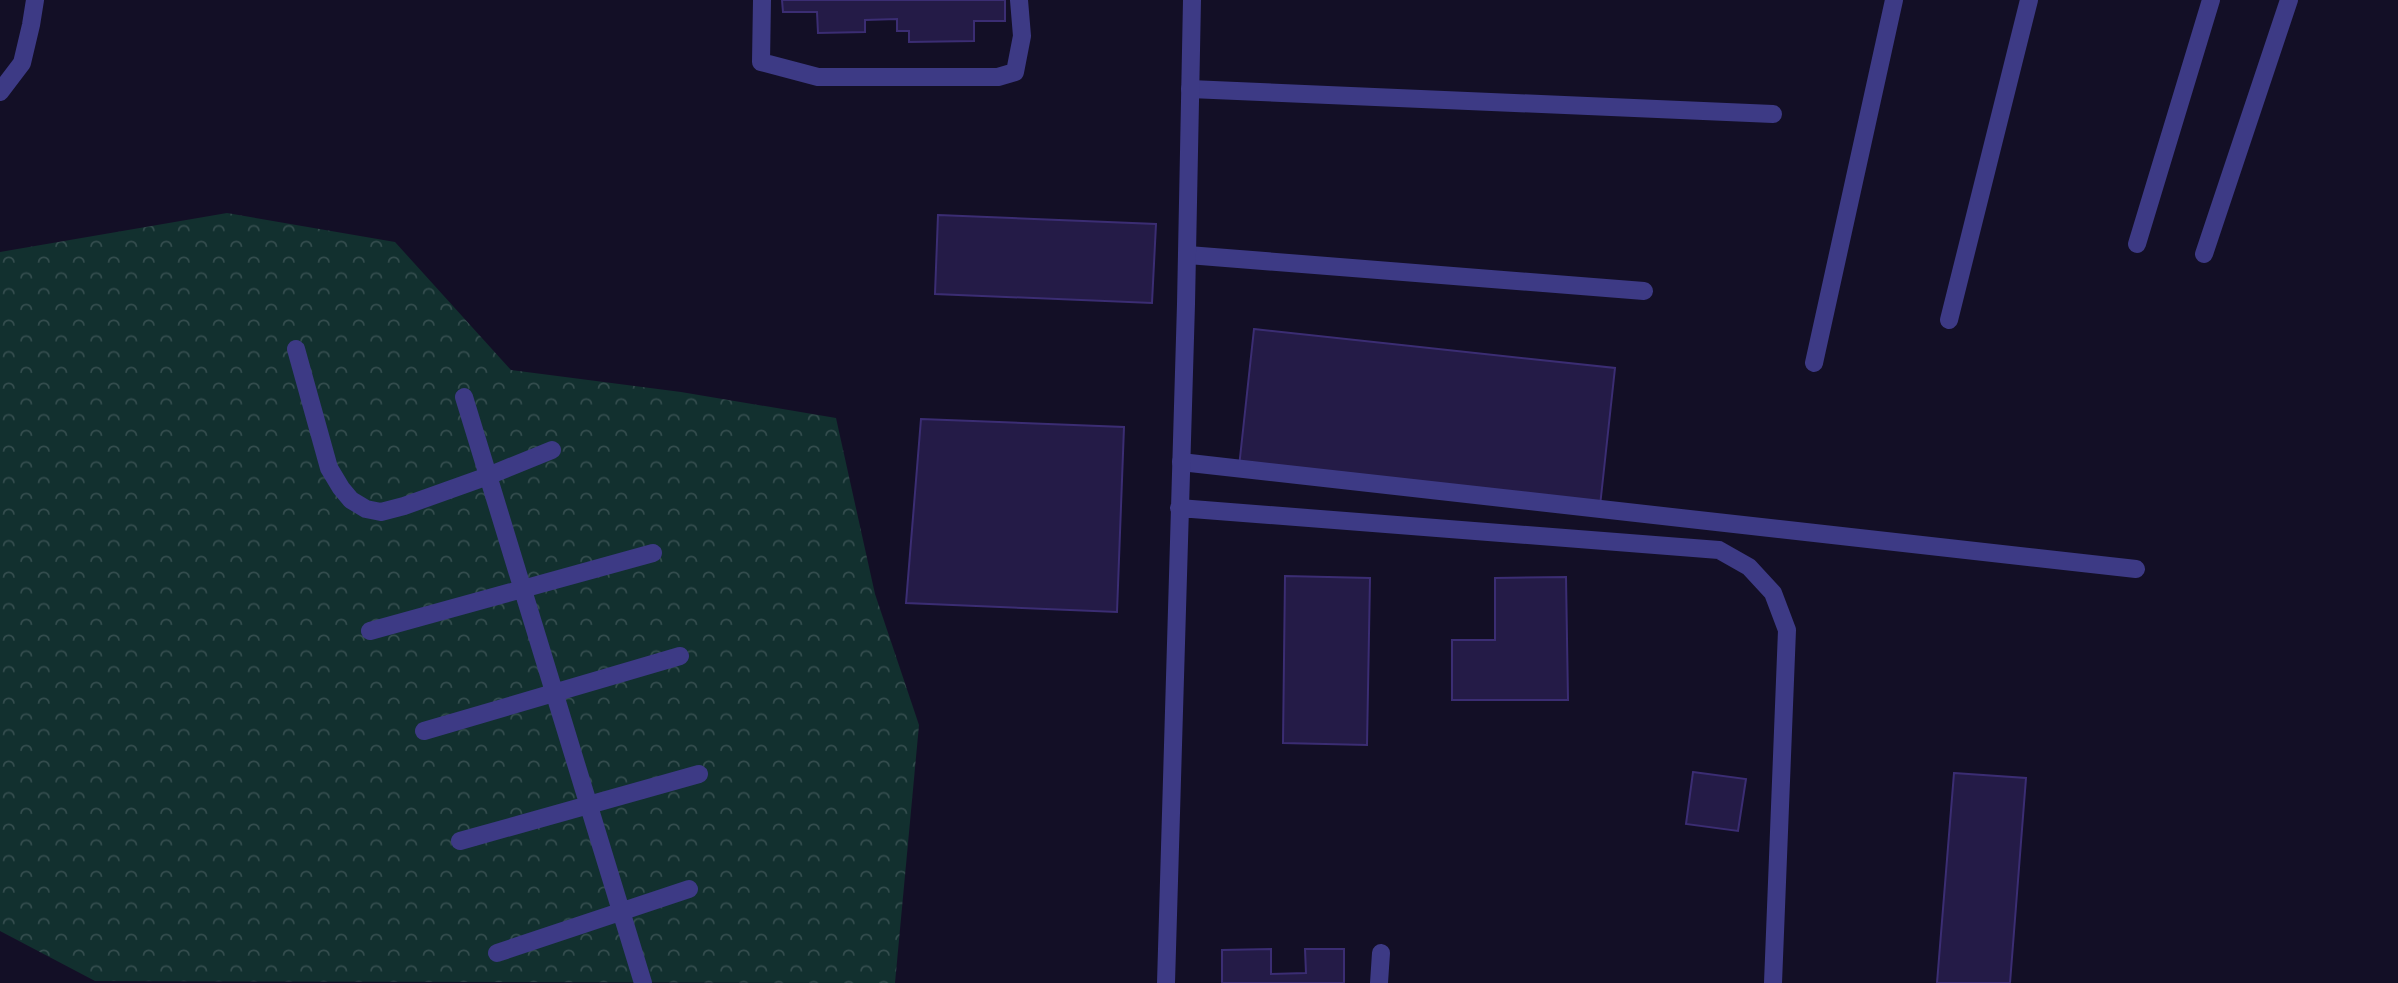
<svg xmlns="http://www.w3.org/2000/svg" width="2398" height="983" viewBox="0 0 2398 983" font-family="Poppins,sans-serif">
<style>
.park{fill:url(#park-crowns)}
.building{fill:#241b47;stroke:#3b2d73;stroke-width:2}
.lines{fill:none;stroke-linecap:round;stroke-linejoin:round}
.lane{stroke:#3d3a85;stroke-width:18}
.street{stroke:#3d3a85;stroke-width:18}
</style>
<defs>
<pattern id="park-crowns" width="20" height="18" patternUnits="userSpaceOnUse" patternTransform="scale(1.75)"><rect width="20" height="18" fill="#12302f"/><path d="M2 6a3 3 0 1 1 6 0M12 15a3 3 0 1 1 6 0" fill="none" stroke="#344d4e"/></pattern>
</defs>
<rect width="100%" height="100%" fill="#130f26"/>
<path class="park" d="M227,213L395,242L511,370L681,392L836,418L875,594L919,725L895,983L95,981L0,931V252Z"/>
<path class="building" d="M782,0H1005V21H974V41L909,42V31H897V19L865,20V32L818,33L817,12H783Z
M938,215L1156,224L1152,303L935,294Z
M1254,329L1615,368L1600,506L1239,467Z
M921,419L1124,427L1117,612L906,603Z
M1285,576L1370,578L1367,745L1283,743Z
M1566,577L1568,700H1452V640H1495V578Z
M1693,772L1746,779L1738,831L1686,824Z
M1954,773L2026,778L2010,983H1937Z
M1271,949V974L1306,973L1305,949H1344V983H1222V950Z"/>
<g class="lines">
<path class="lane" d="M1190,89L1773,114
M2137,244L2211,0
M2204,254L2289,0
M1188,255L1644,291
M1949,320L2029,0
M1814,363L1894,0
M1181,462L2136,569
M1379,983L1381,953"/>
<path class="street" d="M762,0L761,62L818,77H998L1015,72L1022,36L1019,0
M0,92L22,63L31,25L35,0
M296,349L329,468L341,488L351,500L366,509L381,512L404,506L488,476L552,450
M464,397L643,983
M1179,508L1719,550L1749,567L1773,593L1787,630L1773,983
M370,631L653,553
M424,731L680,656
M460,841L699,774
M497,953L689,889
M1166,983L1186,304L1192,0"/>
</g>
</svg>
